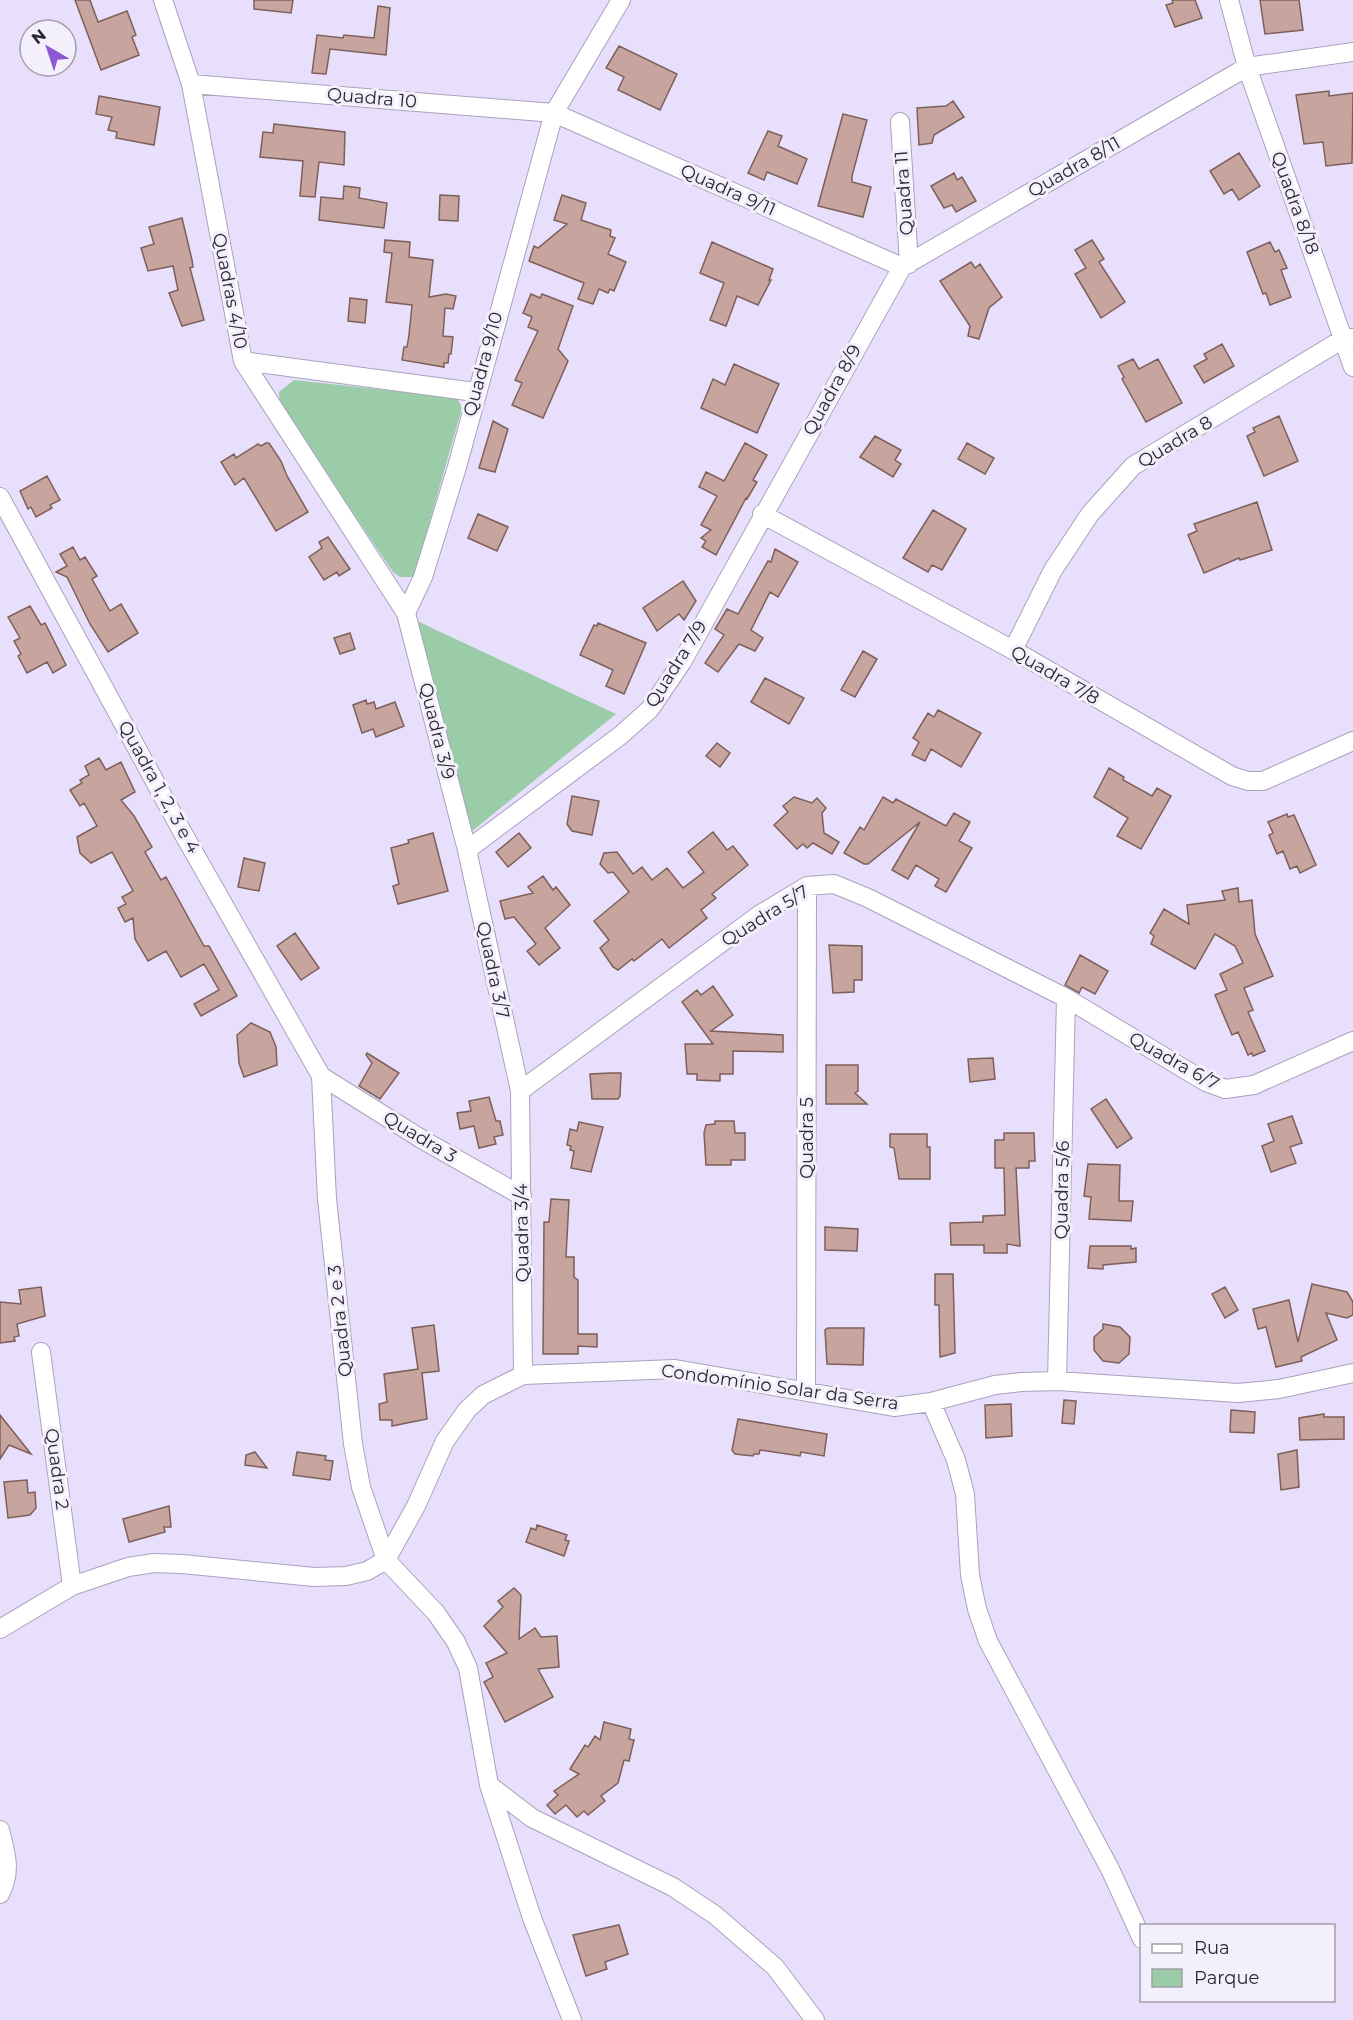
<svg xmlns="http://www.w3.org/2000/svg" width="1353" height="2020" viewBox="0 0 1353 2020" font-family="Montserrat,sans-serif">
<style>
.green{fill:#9acda7}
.building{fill:#c7a59e;stroke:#7e5f59;stroke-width:1.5}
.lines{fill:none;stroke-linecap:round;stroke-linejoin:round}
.street-casing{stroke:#aaa1bd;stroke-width:20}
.street{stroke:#fff;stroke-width:18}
.labels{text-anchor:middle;stroke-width:6;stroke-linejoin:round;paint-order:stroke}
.street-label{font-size:18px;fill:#2b2833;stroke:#f3effb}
</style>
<rect width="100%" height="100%" fill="#e8dffc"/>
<path class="green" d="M294,380L457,398L462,408L414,577H400L393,572L280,405L279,392Z
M417,621L616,714L471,832Z"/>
<path class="building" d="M75,0H90L98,22L127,11L136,35L132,37L139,55L101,70Z
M254,0H293L291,13L254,9Z
M1172,0H1195L1202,18L1175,27L1166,5L1173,3Z
M1260,0H1299L1303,30L1265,34Z
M378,6L390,8L386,55L330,49L326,74L312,73L317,35L343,38L344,35L374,38Z
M619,46L677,74L660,110L618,90L624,77L606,68Z
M1329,91V96L1353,93L1352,163L1326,166L1323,142L1304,144L1296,95Z
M99,96L160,107L154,145L116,138L117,132L108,130L112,117L96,114Z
M953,101L964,117L934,135L932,143L919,145L917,108L946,106Z
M843,114L867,120L852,176V182L871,187L863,217L818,206Z
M274,124L345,132L344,165L319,162L315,197L300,196L303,161L260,157L263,132L273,133Z
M768,131L782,136L778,146L807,159L797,184L767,172L764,180L748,173Z
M1239,153L1260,186L1239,200L1232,189L1224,194L1210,171Z
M954,173L957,180L962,177L976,201L956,212L952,205L944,208L931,186Z
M344,186L360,188L359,198L387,203L384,228L319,220L321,197L343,199Z
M440,195L459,196L458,221L439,220Z
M562,195L586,203L581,220L611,230L610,236L615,238L608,254L626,262L614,291L610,289L608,293L599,289L593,304L578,299L584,283L529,261L534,246L538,248L567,224L554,220Z
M182,218L192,260L193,267L190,268L204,320L182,326L169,293L178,290L173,266L148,271L141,248L154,244L149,227Z
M385,240L410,242L409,257L433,260L429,297L446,294L456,296L453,309L445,308L443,336L453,337L451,354H449L448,363H444V367L402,360L404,347H407L409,335L412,305L386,302L392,253L384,252Z
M1092,240L1104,259L1099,262L1125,302L1101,318L1075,274L1086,268L1075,250Z
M712,242L773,269L769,280H771L758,305L737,296L726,326L710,320L724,283L700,273Z
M1270,242L1275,252L1279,250L1287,268L1281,270L1291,297L1270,305L1266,293L1263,294L1247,252Z
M971,262L975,268L980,264L1002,297L989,308L979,339L968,336L970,326L940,281Z
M531,294L540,298L542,294L573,306L558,349L568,361L543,418L512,405L522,383L515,380L538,331L528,327L532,317L523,313Z
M350,298L367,300L365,323L348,321Z
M1222,344L1234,366L1204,383L1194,366L1207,359L1204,354Z
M1133,359L1139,369L1158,359L1182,403L1146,422L1122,379L1124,377L1118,366Z
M734,364L779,384L757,433L701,408L713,379L725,385Z
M1279,416L1298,461L1264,476L1247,436L1255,432L1253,428Z
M493,421L508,429L495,472L479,468Z
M875,436L901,450L895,460L901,464L893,477L860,457Z
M266,443H269L281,461L287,476L308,512L276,531L244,478L235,485L221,462L234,454L236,458L258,444L261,446Z
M745,443L767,455L753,480L757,482L747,499L746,498L716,555L702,547L706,541L701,538L711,530L701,525L717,496L699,487L706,472L724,481Z
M967,443L994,458L985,474L958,459Z
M47,476L60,500L50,505L52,508L36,517L31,507L28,509L20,491Z
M1257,502L1272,550L1240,560L1239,558L1204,573L1188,535L1197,531L1194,524Z
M933,510L966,529L942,570L932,565L928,572L903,558Z
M478,514L508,527L497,551L468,538Z
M328,537L350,569L339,576L337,572L324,580L309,557L322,548L319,542Z
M73,547L80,560L85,557L97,576L92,579L110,611L121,604L138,633L108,652L90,624L67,577L56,572L67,566L60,554Z
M775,549L798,562L778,597L770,592L751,630L763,638L755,651L739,644L718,672L705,663L724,635L715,629L727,609L738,614L768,561L771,562Z
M683,581L696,601L684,620L679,614L657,631L643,608Z
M30,606L41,625L45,623L66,665L53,673L47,662L27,673L18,656L21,654L14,641L20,638L8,617Z
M598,623L646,643L624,694L606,686L613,670L580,655L594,625L597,626Z
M350,633L355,649L340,654L334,638Z
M863,651L877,659L855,697L841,690Z
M765,678L804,698L789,724L751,702Z
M366,700L367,704L374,702L376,709L395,702L404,726L376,737L373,729L362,733L353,705Z
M938,710L981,733L961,767L931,749L925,761L912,755L919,742L913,738L928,713L934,717Z
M717,743L730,753L720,767L706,756Z
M99,758L106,770L121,762L135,792L121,800L134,816L152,847L145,852L161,880L166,877L204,946H209L237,996L201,1016L194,1004L219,990L204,964L181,977L166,951L148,961L135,939L133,918L125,922L118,908L126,904L122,897L133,891L112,852L91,863L80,853L77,837L97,826L84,803L80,806L70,790L82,783L80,780L89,775L85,766Z
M1109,768L1124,777L1123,780L1152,796L1157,788L1171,796L1141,849L1117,836L1128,818L1094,797Z
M572,796L599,801L592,835L572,831L567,824Z
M794,797L812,803L817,798L826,808L822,813L824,833L839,842L832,854L813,843L807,848L803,844L797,849L774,825L788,812L783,806Z
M883,797L893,803L896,799L946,826L954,813L970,822L959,841L972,848L946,892L935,886L939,879L916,865L908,879L892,870L920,822L868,864H864L844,853L860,827L864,830Z
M1287,814L1288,817L1294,815L1316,865L1300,873L1297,866L1290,869L1283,851L1277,854L1269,835L1273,833L1268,822Z
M713,832L727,850L733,846L748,865L712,894L716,898L701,910L707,918L669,948L662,939L634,961L632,959L618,970L613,967L600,948L609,940L594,921L629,892L613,872L608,873L600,864L604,853L617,852L633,874L642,867L652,880L667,868L683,888L704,872L688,852Z
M433,833L448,891L398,904L393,886L399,884L391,848L409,843L408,840Z
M519,833L531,848L508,867L496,852Z
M244,858L265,863L259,891L238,887Z
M543,876L553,890L556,887L570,905L545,928L560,948L539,965L527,951L536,944L514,917L505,919L500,901L533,893L528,887Z
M1238,888L1239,902L1252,900L1255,934L1273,976L1244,988L1253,1010L1248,1012L1265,1051L1253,1056L1252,1053L1248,1055L1238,1032L1232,1035L1215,995L1227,990L1220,974L1243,963L1235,946L1215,934L1195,969L1151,944L1154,936L1150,933L1164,909L1189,924L1187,905L1225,900L1222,891Z
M295,933L319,968L301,980L277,946Z
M829,945L862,946V980H854V992L833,993Z
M1080,955L1108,971L1095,994L1082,987L1079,993L1065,985Z
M713,986L733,1015L711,1031L783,1035V1052L733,1051V1074H720V1081L697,1080V1074H687L685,1044H713L682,1002L697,990L701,995Z
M251,1023L270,1032L276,1047L277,1065L244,1077L239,1063L237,1035Z
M367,1053L399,1073L380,1099L359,1086L372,1063L366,1055Z
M993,1058L995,1079L970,1082L968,1059Z
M826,1065H858V1091L855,1093L867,1104H826Z
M611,1073H621L620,1096L618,1099H592L590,1074Z
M489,1097L496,1121H500L503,1135L494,1137L496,1144L479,1148L474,1126L460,1129L457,1113L471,1111L469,1101Z
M1106,1099L1132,1138L1117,1148L1091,1109Z
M1292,1116L1302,1143L1290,1147L1296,1163L1271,1172L1262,1146L1274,1141L1268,1124Z
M715,1121H734L735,1133H745V1160H731V1165H706L704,1133L706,1125L715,1124Z
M579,1122L603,1127L591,1172L571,1168L574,1151L570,1150L571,1146L567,1145L570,1129L577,1131Z
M1004,1133H1034L1035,1161H1029V1168H1016L1020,1246L1007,1244V1253H984V1245H951L950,1223L983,1222V1216L1005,1215L1004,1168H995V1140H1004Z
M890,1134H927V1147H930V1179H899L894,1148L890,1147Z
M1088,1164L1120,1165L1119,1201H1133L1131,1221L1089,1219L1091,1197L1084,1196Z
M551,1199L569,1200L566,1257H574V1277L578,1280V1334H597V1347L578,1346V1354H543L544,1222H549Z
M825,1227L858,1229L857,1251L825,1250Z
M1090,1246H1131V1249L1136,1248V1262L1103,1265V1269L1088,1268Z
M935,1274H953L955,1353L940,1357L939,1305H935Z
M1312,1284L1347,1292L1353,1302V1315L1347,1318L1326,1313L1337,1340L1301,1357L1302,1361L1276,1367L1266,1327L1258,1329L1253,1309L1289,1300L1298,1342Z
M41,1287L45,1316L17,1324L19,1336L14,1337L15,1341L0,1343V1302L21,1304L19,1290Z
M1225,1287L1238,1310L1225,1318L1212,1294Z
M1103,1324L1120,1327L1130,1337L1129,1354L1119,1363L1103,1361L1094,1350V1337L1103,1329Z
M434,1325L439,1371L422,1373L427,1419L392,1426V1420H380L379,1404L387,1402L384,1374L418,1369L412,1328Z
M828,1328H864L863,1365L827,1364L825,1330Z
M1064,1400L1076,1401L1074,1424L1062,1423Z
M1011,1404L1012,1436L986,1438L985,1405Z
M1231,1410L1255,1412L1254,1433L1230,1432Z
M1324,1414V1417H1344V1439L1300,1440L1299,1418Z
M0,1415L31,1454L9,1445L0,1459Z
M738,1419L827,1434L824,1456L801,1452L800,1456L760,1450L759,1454H754L753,1456L735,1454L732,1450Z
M1297,1450L1299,1487L1281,1490L1278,1454Z
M255,1452L267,1468L245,1465L246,1455Z
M297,1452L326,1456L325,1460L333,1461L330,1480L293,1475Z
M27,1480L28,1493L35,1492L36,1508L30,1515L8,1518L4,1482Z
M169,1506L171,1527H164L165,1532L129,1542L123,1519Z
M537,1525L567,1535L565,1540L569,1541L564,1556L526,1542L531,1528L536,1530Z
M514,1588L521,1595L519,1639L535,1628L541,1637L557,1636L559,1667L538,1669L553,1697L505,1722L484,1682L493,1677L486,1663L507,1653L484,1626L503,1607L498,1601Z
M604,1722L631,1729L629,1739L634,1740L629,1761L624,1760L618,1783L601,1796L605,1801L588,1815L584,1811L577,1817L566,1805L555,1814L547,1805L558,1795L554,1791L579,1774L570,1769L585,1745L588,1747L595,1736L600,1740Z
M619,1925L628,1954L605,1962L607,1969L586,1976L573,1935Z"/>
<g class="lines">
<g class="street-casing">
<path id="street" d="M163,0L191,84L243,361L406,613L467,850L520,1091L523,1375
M1229,0L1247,67L1353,367
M191,84L554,113L902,267
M900,122L909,264
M902,267L1247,67L1353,52
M243,361L475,392
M0,497L184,835L321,1076L327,1199L353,1444L361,1487L386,1560L436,1613L456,1642L468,1668L489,1785L532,1818L673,1887L715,1915L775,1967L815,2020
M762,514L1013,650L1232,776L1248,781H1263L1353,741
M406,613L423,577L457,467L554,113L621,0
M1013,650L1053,570L1090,514L1133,466L1343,339L1353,338
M467,850L621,735L650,709L682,662L902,267
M321,1076L423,1140L522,1196
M520,1091L759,915L807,886L834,884L868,898L1066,998L1206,1082L1225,1089L1254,1085L1353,1041
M41,1352L72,1586
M1057,1381L1066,998
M806,1390L807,886
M931,1402L956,1460L965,1494L970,1575L977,1609L988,1641L1110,1869L1142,1939
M0,1629L72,1586L128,1567L154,1563L182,1564L314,1577L346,1576L367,1571L386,1560L416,1506L445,1441L467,1410L483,1395L523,1375L675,1369L894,1407L931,1402L995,1385L1021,1382L1057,1381L1238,1393L1279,1389L1353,1373
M489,1785L532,1918L572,2020
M0,1830C6,1854 12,1871 0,1894"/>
</g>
<use href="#street" class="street"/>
</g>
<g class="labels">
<g class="street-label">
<text transform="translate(372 98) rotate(5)" y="6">Quadra 10</text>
<text transform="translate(1074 167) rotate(-30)" y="6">Quadra 8/11</text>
<text transform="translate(728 190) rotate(24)" y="6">Quadra 9/11</text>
<text transform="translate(904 193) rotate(-94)" y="6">Quadra 11</text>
<text transform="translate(1295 203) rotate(70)" y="6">Quadra 8/18</text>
<text transform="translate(230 291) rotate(79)" y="6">Quadras 4/10</text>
<text transform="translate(483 364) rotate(-75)" y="6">Quadra 9/10</text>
<text transform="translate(832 390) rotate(-61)" y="6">Quadra 8/9</text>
<text transform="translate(1175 442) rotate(-31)" y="6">Quadra 8</text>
<text transform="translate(676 664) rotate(-58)" y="6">Quadra 7/9</text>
<text transform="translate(1055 675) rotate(30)" y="6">Quadra 7/8</text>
<text transform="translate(437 731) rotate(76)" y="6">Quadra 3/9</text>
<text transform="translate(159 787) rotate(61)" y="6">Quadra 1, 2, 3 e 4</text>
<text transform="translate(765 916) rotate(-32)" y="6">Quadra 5/7</text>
<text transform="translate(493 970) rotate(78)" y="6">Quadra 3/7</text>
<text transform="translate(1174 1061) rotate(29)" y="6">Quadra 6/7</text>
<text transform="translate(420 1137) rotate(31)" y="6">Quadra 3</text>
<text transform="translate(807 1138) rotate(-90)" y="6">Quadra 5</text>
<text transform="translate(1062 1190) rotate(-89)" y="6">Quadra 5/6</text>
<text transform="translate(522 1233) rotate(-91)" y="6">Quadra 3/4</text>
<text transform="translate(340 1321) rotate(-96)" y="6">Quadra 2 e 3</text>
<text transform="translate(780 1387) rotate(8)" y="6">Condomínio Solar da Serra</text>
<text transform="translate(57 1469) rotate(82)" y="6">Quadra 2</text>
</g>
</g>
<rect x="1140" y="1924" width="195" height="78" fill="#f3effb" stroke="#a39fab" stroke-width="1.5"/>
<rect x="1152" y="1944" width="30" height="9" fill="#ffffff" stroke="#a39fab" stroke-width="1.5"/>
<text x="1194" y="1954" font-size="18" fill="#2b2833">Rua</text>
<rect x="1152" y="1969" width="30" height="18" fill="#9acda7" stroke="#a39fab" stroke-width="1.5"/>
<text x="1194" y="1984" font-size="18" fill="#2b2833">Parque</text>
<g transform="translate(48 48) rotate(321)"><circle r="28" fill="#f3effb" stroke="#a39fab" stroke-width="1.5"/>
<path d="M0-4.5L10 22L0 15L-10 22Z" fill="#8d58d1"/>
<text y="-9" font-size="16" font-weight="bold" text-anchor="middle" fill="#2b2833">N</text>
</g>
</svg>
